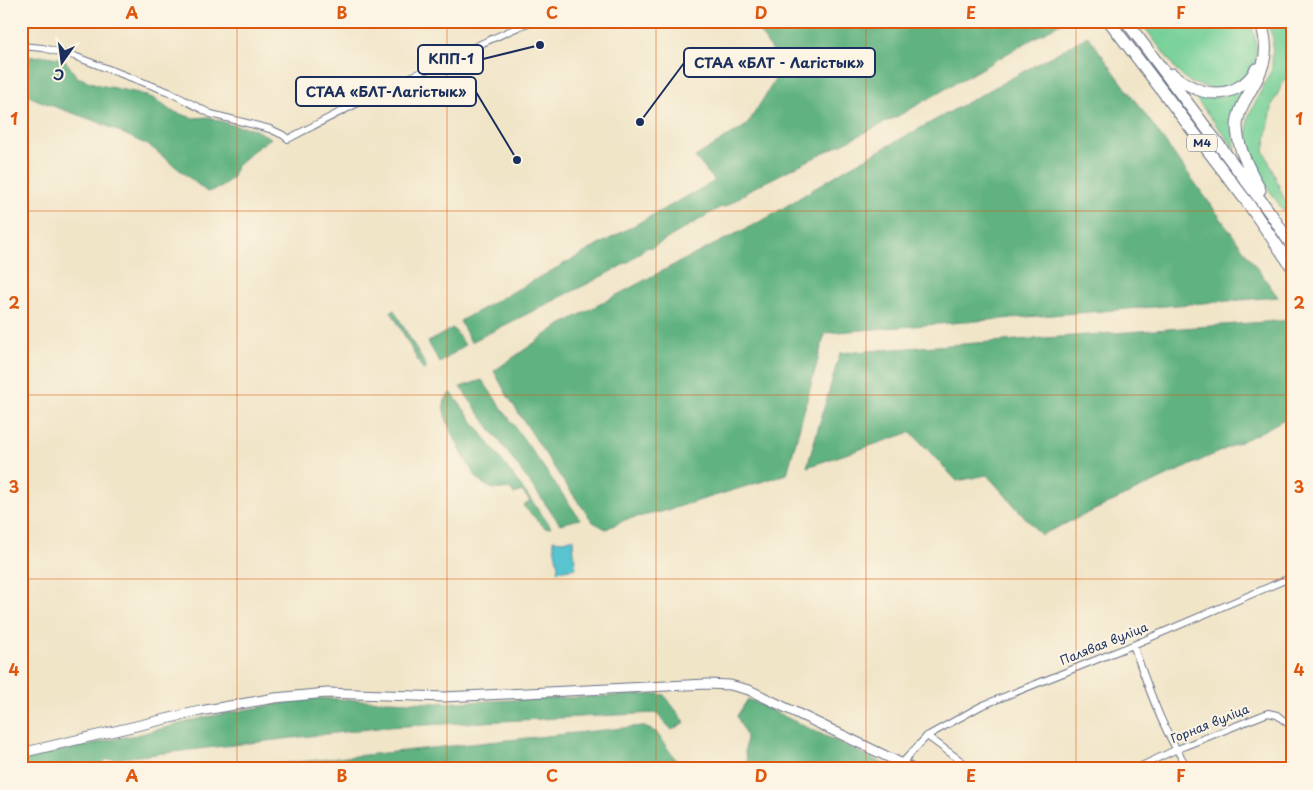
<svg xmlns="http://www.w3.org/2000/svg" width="1313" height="790" viewBox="0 0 1313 790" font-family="'Playpen Sans',sans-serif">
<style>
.green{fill:#76d097;stroke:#48807a}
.forest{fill:#60b280;stroke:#3e706f}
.water{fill:#58c4d0;stroke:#3a7a97}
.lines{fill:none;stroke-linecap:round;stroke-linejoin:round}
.street-casing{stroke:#666f83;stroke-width:8}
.secondary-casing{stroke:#666f83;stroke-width:11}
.highway-casing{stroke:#666f83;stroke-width:13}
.street{stroke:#fff;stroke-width:6}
.secondary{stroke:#fff;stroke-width:9}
.highway{stroke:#fff;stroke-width:11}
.grid{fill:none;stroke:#de5710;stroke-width:1;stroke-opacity:0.55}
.labels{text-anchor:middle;stroke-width:4;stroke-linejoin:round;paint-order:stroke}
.shield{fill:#fcf5e5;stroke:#5e6a86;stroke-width:1}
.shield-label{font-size:11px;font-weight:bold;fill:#1b2f5e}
.street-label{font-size:12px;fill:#1b2f5e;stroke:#fcf5e5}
.leader{fill:none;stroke:#1b2f5e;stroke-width:2}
.callout-dot{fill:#1b2f5e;stroke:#fcf5e5;stroke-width:2}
.callout{fill:#fcf5e5;stroke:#1b2f5e;stroke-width:2}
.callout-label{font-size:14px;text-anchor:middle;font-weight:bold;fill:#1b2f5e}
.neatline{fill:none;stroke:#de5710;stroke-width:2}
.grid-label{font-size:16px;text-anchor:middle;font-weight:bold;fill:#de5710}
</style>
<rect width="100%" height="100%" fill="#fcf5e5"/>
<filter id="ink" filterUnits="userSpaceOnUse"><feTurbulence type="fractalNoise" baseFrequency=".02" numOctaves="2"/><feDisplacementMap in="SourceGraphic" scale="10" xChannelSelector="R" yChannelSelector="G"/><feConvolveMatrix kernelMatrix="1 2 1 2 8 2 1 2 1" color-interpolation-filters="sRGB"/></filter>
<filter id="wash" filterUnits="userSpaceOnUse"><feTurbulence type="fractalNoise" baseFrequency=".0096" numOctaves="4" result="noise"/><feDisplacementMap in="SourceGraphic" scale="20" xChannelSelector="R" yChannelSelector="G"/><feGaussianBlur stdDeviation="1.12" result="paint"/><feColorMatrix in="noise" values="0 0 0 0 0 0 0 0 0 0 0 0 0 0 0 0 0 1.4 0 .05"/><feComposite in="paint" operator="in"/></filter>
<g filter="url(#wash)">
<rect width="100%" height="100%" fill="#f1e5c8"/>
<path class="green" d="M1140,21H1248C1258,36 1261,65 1246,78C1239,83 1229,87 1221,91L1191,83L1178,72Z
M1266,21H1292V65L1273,103L1264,150L1285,201L1292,211V224L1266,185L1250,157L1247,141L1248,117L1272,69L1273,38Z
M1253,78L1233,131L1236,150L1193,95C1223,102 1228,93 1253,78Z"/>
<path class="forest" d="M752,21H1064L900,115L753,188L727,206L719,208L653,247L645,248L630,261L593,281L471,342L460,321L715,181L695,157L747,125L783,67Z
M1088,36L1278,297L825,333L787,474L661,512L627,519L606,529L593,522L561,478L507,395L494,371L557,327L662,271L767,218L846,169Z
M47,56L64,59L77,77L99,85L139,93L155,99L171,111L193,118L209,117L232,125L251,128L271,138L254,150L236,166L233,177L220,188L207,192L150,146L98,122L50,105L21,93V57Z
M394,310L427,368L423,370L391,311Z
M1292,320V415L1255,435L1041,535L987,475L957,481L911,432L807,467L840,353Z
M453,328L465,345L440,363L428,342Z
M482,380L580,519L560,524L460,387Z
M451,392L551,527L545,528L523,506L530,501L522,491L514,494L508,488C497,490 491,490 482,483C471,475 446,423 444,410C443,402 446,397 451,392Z
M659,694L664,695L685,722L672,730L656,713L386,727L139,756L106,760L99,766L84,768L21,769V759L124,737L137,735L206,717L311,698L438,703Z
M748,699L894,769H745L747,759L745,753L746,736L737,716Z
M642,726L656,732L678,763V769H212L270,765Z"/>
<path class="water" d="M574,538L573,544L576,568L557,571L558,566L553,540L564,541Z"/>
</g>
<g filter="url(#ink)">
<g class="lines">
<g class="street-casing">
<path id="street" d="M21,46L43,48L74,56L169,92L211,114L270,129L283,135L288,139C368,97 449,57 532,21
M1133,645C1149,688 1162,731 1189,769
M927,736L972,769
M902,763L927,736L981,706L1133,645L1292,577
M1135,769L1175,750L1268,713L1277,715L1292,727"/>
</g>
<g class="secondary-casing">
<path id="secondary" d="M21,753L200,711L275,698L327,693L444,697L707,684L730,685L749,690L913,769"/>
</g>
<g class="highway-casing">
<path id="highway" d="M1109,21L1247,202L1292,267
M1126,21L1271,214L1292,246
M1172,74C1191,89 1213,100 1237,88C1245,84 1252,77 1256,69
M1260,190C1250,169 1237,149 1237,125C1238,115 1242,105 1247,97C1263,69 1272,53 1260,21"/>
</g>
<use href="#street" class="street"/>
<use href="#secondary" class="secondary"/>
<use href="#highway" class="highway"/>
</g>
</g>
<path class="grid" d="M237,21V769M447,21V769M656,21V769M866,21V769M1076,21V769M21,211H1292M21,395H1292M21,579H1292"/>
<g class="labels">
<rect class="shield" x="1187" y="134.5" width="30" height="17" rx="4"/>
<g class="shield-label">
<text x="1202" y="147">М4</text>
</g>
<g class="street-label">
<text transform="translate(1104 644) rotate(-22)" y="4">Палявая вуліца</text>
<text transform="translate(1210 724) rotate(-22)" y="4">Горная вуліца</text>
</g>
</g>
<path class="leader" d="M540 45L483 59M640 122L684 63M517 160L476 92"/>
<g class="callout-dot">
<circle cx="540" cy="45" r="5"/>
<circle cx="640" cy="122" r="5"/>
<circle cx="517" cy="160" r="5"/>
</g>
<g class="callout">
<rect x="418" y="45" width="65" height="29" rx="5"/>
<rect x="684" y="48" width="191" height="29" rx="5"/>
<rect x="296" y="77" width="180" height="29" rx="5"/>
</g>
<g class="callout-label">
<text x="451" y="64">КПП-1</text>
<text x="779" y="68">СТАА «БЛТ - Лагістык»</text>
<text x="386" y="97">СТАА «БЛТ-Лагістык»</text>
</g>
<rect width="1313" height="790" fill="none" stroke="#fcf5e5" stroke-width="55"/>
<g transform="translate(62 62) rotate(194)" stroke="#fcf5e5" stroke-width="4" paint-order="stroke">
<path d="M0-4L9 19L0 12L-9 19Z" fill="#1b2f5e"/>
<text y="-8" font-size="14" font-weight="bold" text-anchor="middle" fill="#1b2f5e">С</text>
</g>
<rect x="28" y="28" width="1258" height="734" class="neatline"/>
<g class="grid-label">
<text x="132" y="19">A</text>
<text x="342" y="19">B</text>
<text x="552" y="19">C</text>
<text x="761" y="19">D</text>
<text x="971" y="19">E</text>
<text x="1181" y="19">F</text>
<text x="14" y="125">1</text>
<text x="1299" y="125">1</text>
<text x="14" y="309">2</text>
<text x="1299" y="309">2</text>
<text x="14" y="493">3</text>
<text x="1299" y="493">3</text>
<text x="14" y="676">4</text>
<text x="1299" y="676">4</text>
<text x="132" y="782">A</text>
<text x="342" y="782">B</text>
<text x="552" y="782">C</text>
<text x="761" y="782">D</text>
<text x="971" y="782">E</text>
<text x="1181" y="782">F</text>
</g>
</svg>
